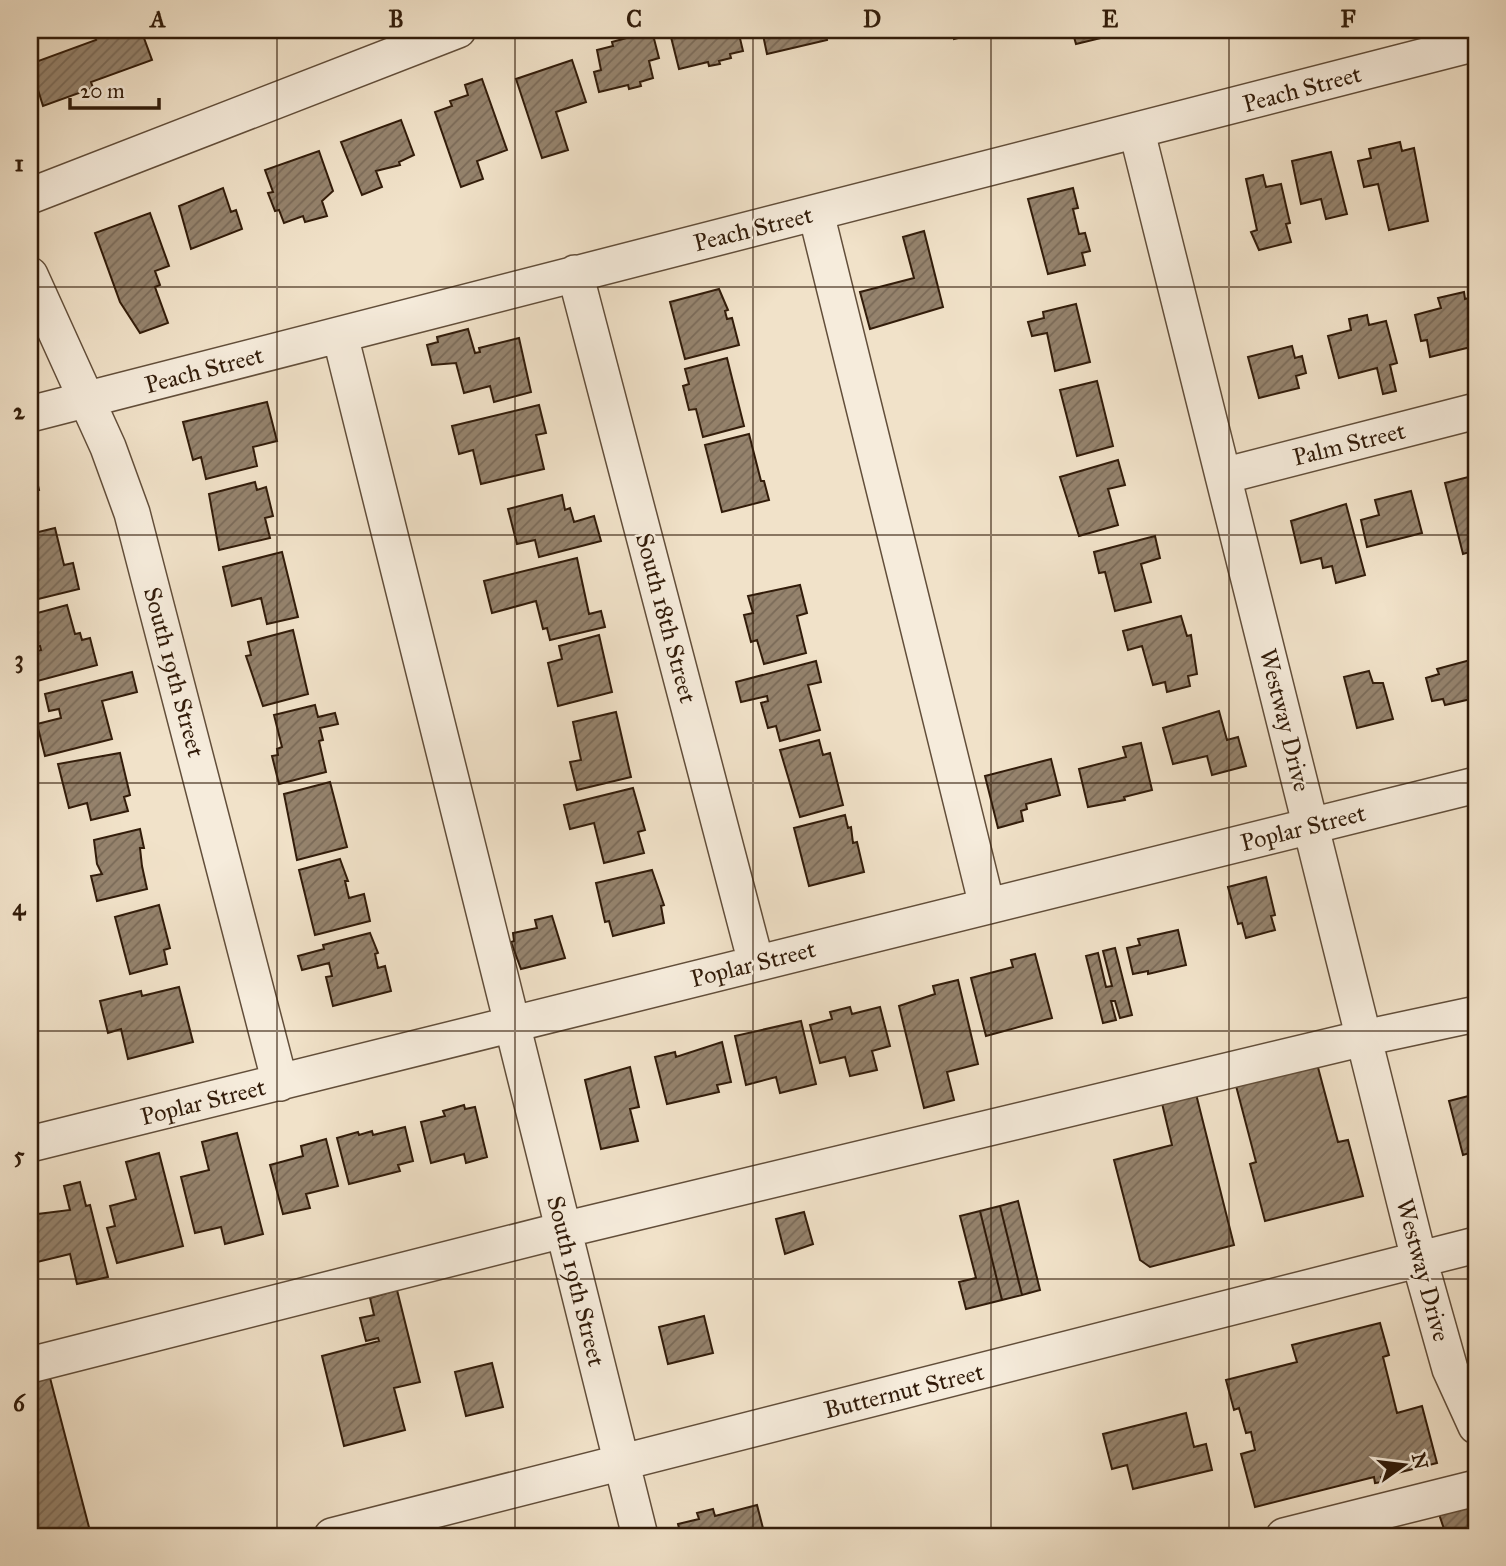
<svg xmlns="http://www.w3.org/2000/svg" width="1506" height="1566" viewBox="0 0 1506 1566" font-family="'IM FELL Great Primer',serif">
<style>
.building{fill:url(#building-hatch);stroke:#321c0a;stroke-width:2}
.lines{fill:none;stroke-linecap:round;stroke-linejoin:round}
.minor-casing{stroke:#624e3a;stroke-width:38}
.minor{stroke:#f6ecdc;stroke-width:35}
.grid{fill:none;stroke:#321c0a;stroke-width:2;stroke-opacity:0.55}
.labels{text-anchor:middle;stroke-width:5;stroke-linejoin:round;paint-order:stroke}
.street-label{font-size:24px;fill:#321c0a;stroke:#f6ecdc}
.neatline{fill:none;stroke:#321c0a;stroke-width:2.5}
.grid-label{font-size:23px;text-anchor:middle;font-weight:bold;fill:#321c0a}
</style>
<defs>
<pattern id="building-hatch" width="6" height="6" patternUnits="userSpaceOnUse" patternTransform="scale(1.75)"><rect width="6" height="6" fill="#95836d"/><path d="M-1 1l2-2M0 6l6-6M5 7l2-2" fill="none" stroke="#7a6a58"/></pattern>
</defs>
<rect width="100%" height="100%" fill="#f1e2c9"/>
<filter id="stains"><feTurbulence type="fractalNoise" baseFrequency=".00286" numOctaves="4"/><feColorMatrix values="0 0 0 0 .2 0 0 0 0 .09 0 0 0 0 .02 0 0 0 .5 -.17"/></filter>
<radialGradient id="worn" r=".72"><stop offset=".6" stop-color="#630" stop-opacity="0"/><stop offset="1" stop-color="#630" stop-opacity=".3"/></radialGradient>
<path class="building" d="M117,30L120,37L141,30L152,60L91,82L93,88L43,106L30,64L96,40L93,31Z
M225,30H248L227,37Z
M678,30H738L743,51L730,54L731,58L719,61L720,64L709,66L708,62L679,69L670,33Z
M762,30H825L827,40L767,54Z
M952,30H990L954,39Z
M1072,30H1104L1105,37L1076,44Z
M652,31L659,58L649,61L653,78L640,82L641,86L629,89L628,85L599,92L594,72L601,70L597,50L613,46L612,42Z
M572,60L586,102L556,112L568,150L542,158L516,79Z
M482,79L507,150L477,161L483,179L461,187L435,112L452,106L450,101L468,95L465,85Z
M401,120L414,155L399,162L400,165L376,171L382,187L362,195L341,142Z
M1400,142L1402,151L1414,148L1428,221L1389,230L1378,184L1364,187L1358,161L1371,158L1369,149Z
M319,151L333,191L322,201L327,216L305,222L303,216L284,223L279,210L275,211L268,193L273,192L265,170Z
M1331,152L1347,214L1326,219L1321,199L1301,204L1292,161Z
M1263,175L1266,187L1281,184L1290,223L1286,224L1291,242L1259,250L1251,232L1257,230L1246,179Z
M223,188L231,212L236,210L242,229L191,249L179,206Z
M1073,188L1078,208L1073,209L1079,234L1085,233L1090,251L1082,253L1085,265L1048,274L1028,199Z
M150,213L169,266L155,271L160,285L155,287L168,323L140,333L120,302L95,233Z
M924,231L943,307L870,329L860,292L914,278L903,237Z
M719,289L728,310L725,311L727,319L732,318L739,345L685,359L670,302Z
M1464,292L1465,299L1476,296V333L1472,334L1475,346L1430,357L1427,340L1421,341L1415,315L1441,308L1438,298Z
M1076,304L1090,362L1055,371L1047,333L1032,336L1028,322L1044,318L1043,312Z
M1367,315L1369,325L1386,321L1397,363L1390,365L1396,391L1383,394L1377,368L1339,378L1328,336L1351,330L1349,319Z
M468,329L475,353L480,352L479,348L519,338L531,392L494,402L490,386L464,393L456,363L432,365L427,345L438,342L437,337Z
M1292,346L1295,358L1302,356L1306,373L1296,376L1299,388L1259,398L1248,357Z
M727,358L744,426L703,437L696,409L689,410L683,386L689,384L685,369Z
M1097,381L1113,446L1077,456L1060,390Z
M267,402L277,441L253,447L257,466L206,479L201,457L193,460L183,422Z
M539,405L546,433L536,435L544,469L481,484L473,450L459,454L452,426Z
M749,434L761,481H764L769,500L722,512L705,445Z
M32,459L39,490L30,492V460Z
M1118,460L1125,485L1108,489L1118,525L1079,536L1060,477Z
M1476,475V550L1463,554L1445,483Z
M255,482L257,490L266,487L273,516L265,518L270,538L219,550L209,494Z
M1411,491L1422,533L1367,547L1361,520L1379,515L1375,500Z
M562,495L565,510L570,508L574,522L594,516L601,541L539,557L535,540L517,544L508,509Z
M1346,504L1365,575L1336,583L1332,566L1323,568L1321,558L1301,563L1291,521Z
M55,528L64,565L73,563L79,589L30,601V534Z
M1155,536L1160,558L1141,564L1151,602L1115,611L1105,572L1099,573L1094,552Z
M282,552L298,617L267,624L261,598L232,606L223,567Z
M577,558L589,614L601,611L605,627L550,640L547,628L543,629L536,601L492,613L484,581Z
M800,585L807,613L797,616L806,653L764,664L757,640L751,642L744,615L753,613L748,596Z
M67,605L75,634L80,633L82,640L90,638L97,665L30,683V653L41,650L40,646L34,647L30,615Z
M1181,616L1187,636L1191,635L1197,674L1188,676L1190,686L1167,692L1165,682L1153,685L1142,646L1128,650L1123,631Z
M293,630L308,694L263,706L246,656L251,655L248,642Z
M599,635L612,692L558,706L548,663L562,659L559,646Z
M1474,659L1476,702L1472,703L1471,699L1445,705L1443,699L1432,701L1426,678L1439,674L1437,669Z
M816,661L821,682L808,685L820,730L780,741L776,726L768,728L761,703L768,701L767,696L741,702L736,682Z
M1369,671L1373,683H1383L1393,719L1357,728L1344,677Z
M132,672L137,692L102,701L112,739L45,756L37,724L61,718L59,709L49,711L45,694Z
M315,705L318,717L335,713L338,724L320,728L323,740L319,741L326,772L279,784L272,756L278,755L277,749L282,747L274,715Z
M1219,711L1227,740L1238,737L1246,766L1212,775L1207,756L1173,764L1163,728Z
M616,712L631,777L577,790L570,762L581,760L573,722Z
M819,740L823,755L830,753L843,805L800,817L780,750Z
M1141,743L1152,790L1124,797L1125,800L1088,807L1079,769L1126,757L1123,747Z
M120,753L130,795L124,797L128,811L91,820L87,803L69,808L58,764Z
M1051,759L1060,795L1026,804L1027,809L1021,811L1023,821L998,828L985,776Z
M330,782L347,847L297,860L284,794Z
M633,788L645,830L638,832L644,853L604,863L594,823L570,829L564,805Z
M845,815L848,828L851,827L853,843L857,842L864,872L809,886L794,828Z
M140,829L144,848H140L142,866L147,889L97,901L91,876L102,874L97,864L94,840Z
M340,859L348,881H345L349,898L364,894L370,921L315,935L299,870Z
M652,870L664,905L661,906L664,923L613,936L609,921L605,922L596,883Z
M1266,877L1275,915L1271,916L1275,930L1246,938L1242,923L1238,924L1228,887Z
M159,905L170,948L164,950L167,964L130,974L115,917Z
M552,916L565,958L521,969L511,942L514,941L513,933L537,928L535,920Z
M1178,930L1186,965L1148,974V971L1133,974L1127,948L1140,945L1138,939Z
M370,933L378,953L375,954L378,968L385,966L391,991L333,1006L326,977L332,976L329,963L302,970L298,956L324,949L323,945Z
M1115,948L1132,1015L1120,1018L1115,1001H1111L1116,1020L1103,1023L1086,956L1098,953L1106,987L1112,986L1103,951Z
M1035,954L1052,1018L986,1036L971,978L1013,967L1011,960Z
M958,980L978,1064L947,1072L954,1100L924,1108L899,1006L935,994L933,986Z
M179,987L193,1042L128,1059L121,1029L108,1033L100,1001L141,991L142,996Z
M850,1007L852,1014L880,1007L890,1046L872,1051L877,1070L850,1076L845,1057L820,1063L810,1025L832,1019L830,1012Z
M801,1021L816,1084L780,1093L776,1077L746,1085L735,1036Z
M722,1042L731,1082L717,1085L719,1092L667,1104L655,1057L675,1052L676,1057Z
M1316,1060L1338,1142L1348,1140L1363,1196L1265,1221L1250,1164L1256,1162L1235,1082Z
M630,1067L639,1107L630,1109L638,1141L601,1149L585,1080Z
M1194,1086L1234,1245L1150,1267L1140,1260L1114,1160L1172,1145L1160,1095Z
M1476,1094V1151L1463,1155L1449,1101Z
M464,1105L465,1109L475,1107L487,1157L466,1163L464,1154L431,1163L421,1122L445,1116L443,1111Z
M405,1127L413,1161L398,1165L400,1171L349,1184L337,1138L358,1132L359,1135L372,1131L373,1135Z
M237,1133L263,1234L225,1244L221,1227L195,1233L181,1177L209,1170L202,1142Z
M326,1139L338,1186L306,1194L310,1208L283,1214L270,1165L303,1156L301,1146Z
M159,1153L183,1246L117,1263L107,1228L115,1226L110,1206L136,1199L126,1162Z
M80,1182L86,1206L90,1205L108,1277L77,1284L70,1254L33,1263L30,1215L70,1210L64,1186Z
M1018,1201L1040,1290L1022,1295L1000,1206Z
M1000,1206L1022,1295L1002,1300L980,1211Z
M980,1211L1002,1300L966,1309L959,1282L976,1278L960,1216Z
M804,1212L813,1244L785,1254L776,1219Z
M397,1290L420,1382L394,1388L405,1430L344,1446L322,1356L379,1341L378,1338L366,1341L360,1318L374,1315L370,1298Z
M704,1316L713,1353L668,1364L659,1327Z
M1380,1323L1389,1355L1383,1357L1397,1413L1422,1406L1437,1463L1381,1477L1382,1482L1375,1483L1374,1477L1255,1507L1241,1454L1255,1450L1251,1432L1246,1433L1239,1408L1234,1410L1226,1380L1297,1362L1292,1345Z
M492,1363L503,1407L466,1416L455,1372Z
M49,1374L91,1535L86,1536H30V1379Z
M1186,1413L1194,1447L1206,1444L1212,1470L1133,1489L1127,1465L1112,1469L1103,1434Z
M1468,1503L1476,1536H1440L1446,1535L1438,1511Z
M757,1505L765,1536H681L678,1524L699,1519L697,1513L713,1509L715,1516Z"/>
<g class="lines">
<g class="minor-casing">
<path id="minor" d="M1137,132L1419,1259L1450,1369L1476,1426
M30,196L458,30
M816,213L987,906
M575,273L756,963
M30,275L108,447L132,513L280,1083
M340,335L640,1536
M30,414L1476,43
M1223,476L1476,411
M30,1144L1476,785
M30,1365L563,1230L1364,1038L1476,1014
M332,1536L1476,1245
M1284,1536L1476,1488"/>
</g>
<use href="#minor" class="minor"/>
</g>
<path class="grid" d="M277,30V1536M515,30V1536M753,30V1536M991,30V1536M1229,30V1536M30,287H1476M30,535H1476M30,783H1476M30,1031H1476M30,1279H1476"/>
<g class="labels">
<g class="street-label">
<text transform="translate(1302 89) rotate(-15)" y="8">Peach Street</text>
<text transform="translate(753 229) rotate(-14)" y="8">Peach Street</text>
<text transform="translate(204 370) rotate(-15)" y="8">Peach Street</text>
<text transform="translate(1349 444) rotate(-14)" y="8">Palm Street</text>
<text transform="translate(666 618) rotate(75)" y="8">South 18th Street</text>
<text transform="translate(174 672) rotate(75)" y="8">South 19th Street</text>
<text transform="translate(1285 720) rotate(76)" y="8">Westway Drive</text>
<text transform="translate(1303 828) rotate(-14)" y="8">Poplar Street</text>
<text transform="translate(753 964) rotate(-14)" y="8">Poplar Street</text>
<text transform="translate(203 1102) rotate(-14)" y="8">Poplar Street</text>
<text transform="translate(1423 1270) rotate(75)" y="8">Westway Drive</text>
<text transform="translate(576 1281) rotate(76)" y="8">South 19th Street</text>
<text transform="translate(904 1391) rotate(-14)" y="8">Butternut Street</text>
</g>
</g>
<rect width="1506" height="1566" fill="none" stroke="#f1e2c9" stroke-width="77"/>
<g transform="translate(1404 1465) rotate(76)" stroke="#f6ecdc" stroke-width="5" paint-order="stroke">
<path d="M0-5L12 26L0 18L-12 26Z" fill="#321c0a"/>
<text y="-10" font-size="19" font-weight="bold" text-anchor="middle" fill="#321c0a">N</text>
</g>
<path d="M70 98v10h89v-10" fill="none" stroke="#321c0a" stroke-width="3.5"/>
<text x="80" y="98" font-size="21" fill="#321c0a" stroke="#f6ecdc" stroke-width="5" paint-order="stroke">20 m</text>
<rect x="38" y="38" width="1430" height="1490" class="neatline"/>
<g class="grid-label">
<text x="158" y="27">A</text>
<text x="396" y="27">B</text>
<text x="634" y="27">C</text>
<text x="872" y="27">D</text>
<text x="1110" y="27">E</text>
<text x="1348" y="27">F</text>
<text x="19" y="171">1</text>
<text x="19" y="419">2</text>
<text x="19" y="667">3</text>
<text x="19" y="915">4</text>
<text x="19" y="1163">5</text>
<text x="19" y="1411">6</text>
</g>
<rect width="100%" height="100%" filter="url(#stains)"/>
<rect width="100%" height="100%" fill="url(#worn)"/>
</svg>
